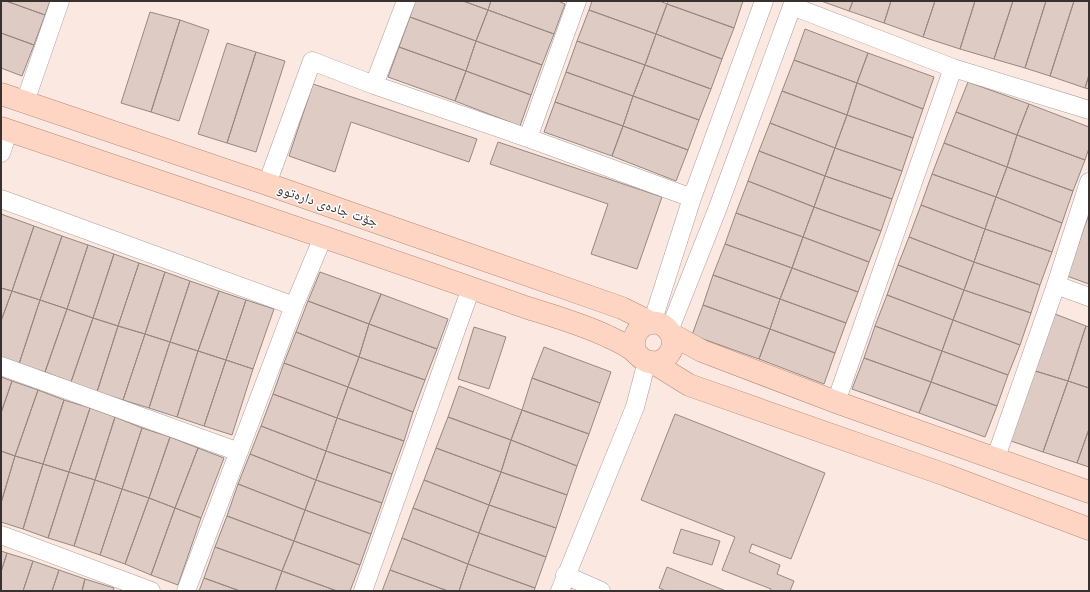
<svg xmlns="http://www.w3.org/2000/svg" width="1090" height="592" viewBox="0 0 1090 592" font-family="Jost,'Noto Naskh Arabic',sans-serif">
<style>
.building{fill:#ddcbc4;stroke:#988881}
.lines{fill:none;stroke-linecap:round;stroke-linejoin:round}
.minor-casing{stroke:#b09f99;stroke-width:19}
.major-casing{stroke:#b88875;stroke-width:23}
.minor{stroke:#fff;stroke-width:18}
.major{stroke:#fed4c3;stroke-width:22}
.labels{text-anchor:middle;stroke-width:3;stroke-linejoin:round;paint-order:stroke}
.street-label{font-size:14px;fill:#38312f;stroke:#fff}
</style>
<rect width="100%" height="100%" fill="#fae8e1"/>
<path class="building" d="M1,1H6L45,15L34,45L1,33Z
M6,1H50L45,15Z
M415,1H463L488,10L476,41L410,17Z
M463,1H491L488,10Z
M491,1H558L565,4L554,34L488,10Z
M592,1H660L667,4L656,34L589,10Z
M668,1H743L734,28L667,4Z
M821,1H853L849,11Z
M853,1H891L884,23L849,11Z
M891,1H935L923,37L884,23Z
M935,1H975L960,49L923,37Z
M975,1H1013L994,59L960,49Z
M1013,1H1046L1025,68L994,59Z
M1046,1H1074L1050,76L1025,68Z
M1074,1H1089V75L1085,88L1050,76Z
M667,4L734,28L722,59L656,34Z
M488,10L554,34L542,65L476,41Z
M589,10L656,34L645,65L577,41Z
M150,12L180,20L151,112L121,103Z
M410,17L476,41L466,71L399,47Z
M180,20L209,30L179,121L151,112Z
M805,29L868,53L857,83L794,60Z
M1,33L34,45L22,76L1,68Z
M656,34L722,59L711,89L645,65Z
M476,41L542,65L531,95L466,71Z
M577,41L645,65L633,96L566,72Z
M227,43L256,52L227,143L198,134Z
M399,47L466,71L455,101L388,77Z
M256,52L285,61L256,152L227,143Z
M868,53L934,77L923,109L857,83Z
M794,60L857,83L847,115L782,91Z
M645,65L711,89L699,120L633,96Z
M466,71L531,95L520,126L455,101Z
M566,72L633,96L623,126L555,102Z
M1089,75V89L1085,88Z
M968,82L1029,104L1017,135L956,112Z
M857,83L923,109L913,138L847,115Z
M313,84L477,139L469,162L351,122L335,172L289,156Z
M782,91L847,115L835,148L770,123Z
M633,96L699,120L688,150L623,126Z
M555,102L623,126L612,156L544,132Z
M1029,104L1089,127V148L1085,160L1017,135Z
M956,112L1017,135L1007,167L944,143Z
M847,115L913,138L902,171L835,148Z
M770,123L835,148L825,176L759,151Z
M623,126L688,150L676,181L612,156Z
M1017,135L1085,160L1073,191L1007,167Z
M498,142L662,197L637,269L591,254L608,204L490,164Z
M944,143L1007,167L996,197L932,174Z
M835,148L902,171L892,199L825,176Z
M759,151L825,176L814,207L748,181Z
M1007,167L1073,191L1062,223L996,197Z
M932,174L996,197L985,229L921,205Z
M825,176L892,199L881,231L814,207Z
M748,181L814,207L803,237L736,213Z
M996,197L1062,223L1052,252L985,229Z
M921,205L985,229L974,262L909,237Z
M814,207L881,231L869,262L803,237Z
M736,213L803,237L792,268L725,244Z
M1,214L34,226L12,291L1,288Z
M1089,214V284L1067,276Z
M34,226L62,236L40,300L12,291Z
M985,229L1052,252L1040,285L974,262Z
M62,236L88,245L67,309L40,300Z
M803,237L869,262L858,292L792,268Z
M909,237L974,262L964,290L898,265Z
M725,244L792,268L780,299L713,275Z
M88,245L114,254L93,318L67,309Z
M114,254L139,263L118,326L93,318Z
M974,262L1040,285L1031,313L964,290Z
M139,263L165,272L145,334L118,326Z
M898,265L964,290L953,320L887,295Z
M792,268L858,292L846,323L780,299Z
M165,272L190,281L170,342L145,334Z
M320,272L381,294L369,324L308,301Z
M713,275L780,299L770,329L703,305Z
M190,281L219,291L198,351L170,342Z
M1,288L12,291L1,321Z
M964,290L1031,313L1020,345L953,320Z
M12,291L40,300L19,364L1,357V321Z
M219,291L246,300L226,360L198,351Z
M381,294L448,319L437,349L369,324Z
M887,295L953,320L942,351L875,326Z
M780,299L846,323L835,353L770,329Z
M40,300L67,309L45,372L19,364Z
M246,300L274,309L253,369L226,360Z
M308,301L369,324L359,357L296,332Z
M703,305L770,329L759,359L692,335Z
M67,309L93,318L71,382L45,372Z
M1055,314L1086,326L1068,381L1032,370Z
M93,318L118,326L97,392L71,382Z
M953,320L1020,345L1008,375L942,351Z
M369,324L437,349L425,380L359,357Z
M118,326L145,334L123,400L97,392Z
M875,326L942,351L931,382L864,358Z
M1086,326L1089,327V388L1068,381Z
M474,327L506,337L489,389L458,379Z
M770,329L835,353L824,384L759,359Z
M296,332L359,357L348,387L284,363Z
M145,334L170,342L149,408L123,400Z
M170,342L198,351L177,417L149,408Z
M544,347L611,372L600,403L532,378Z
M198,351L226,360L204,426L177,417Z
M942,351L1008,375L997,406L931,382Z
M359,357L425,380L413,412L348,387Z
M864,358L931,382L919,413L852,389Z
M226,360L253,369L232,435L204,426Z
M284,363L348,387L337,418L273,394Z
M1032,370L1068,381L1043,452L1008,440Z
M1,377L12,381L1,413Z
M532,378L600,403L589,434L522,410Z
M12,381L38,390L15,456L1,451V413Z
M1068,381L1089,388V429L1077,463L1043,452Z
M931,382L997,406L985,437L919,413Z
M459,386L522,410L511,440L448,417Z
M348,387L413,412L404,441L337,418Z
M38,390L64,400L43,464L15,456Z
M273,394L337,418L326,451L261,426Z
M64,400L90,408L69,472L43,464Z
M90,408L115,417L95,480L69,472Z
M522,410L589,434L577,466L511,440Z
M675,414L825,473L791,559L752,544L749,552L780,565L777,574L794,581L790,591H770L771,589L722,570L735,537L641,500Z
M115,417L142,428L122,489L95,480Z
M448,417L511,440L501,472L436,448Z
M337,418L404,441L392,474L326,451Z
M261,426L326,451L316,480L250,454Z
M142,428L170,437L149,498L122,489Z
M1089,429V467L1077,463Z
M170,437L198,448L175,508L149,498Z
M511,440L577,466L567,495L501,472Z
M198,448L224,458L201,518L175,508Z
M436,448L501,472L489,505L424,480Z
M1,451L15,456L1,503Z
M326,451L392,474L382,503L316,480Z
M250,454L316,480L305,510L238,484Z
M15,456L43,464L23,529L1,522V503Z
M43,464L69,472L48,538L23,529Z
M69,472L95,480L74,546L48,538Z
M501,472L567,495L556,528L489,505Z
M95,480L122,489L100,555L74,546Z
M316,480L382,503L371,534L305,510Z
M424,480L489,505L479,533L413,508Z
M238,484L305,510L294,541L227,516Z
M122,489L149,498L125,564L100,555Z
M149,498L175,508L151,575L125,564Z
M489,505L556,528L546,557L479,533Z
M175,508L201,518L178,585L151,575Z
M413,508L479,533L468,564L402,538Z
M305,510L371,534L360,565L294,541Z
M227,516L294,541L282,571L215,547Z
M681,529L720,541L712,565L673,553Z
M479,533L546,557L535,588L468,564Z
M402,538L468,564L459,591H448L390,570Z
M294,541L360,565L350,591H337L282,571Z
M215,547L282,571L275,591H240L204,578Z
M1,551L7,553L1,572Z
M7,553L33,561L23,591H1V572Z
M33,561L59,570L52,591H23Z
M468,564L535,588L534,591H459Z
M667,567L726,591H666L659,588Z
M59,570L85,579L82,591H52Z
M390,570L448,591H382Z
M282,571L337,591H275Z
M204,578L240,591H199Z
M85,579L114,588L113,591H82Z"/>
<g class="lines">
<g class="minor-casing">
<path id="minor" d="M792,6L953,68L1089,110
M374,85L406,1
M25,102L60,1
M528,138L577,1
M1,153L9,130
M267,184L312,61L374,85L528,138L692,198
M1,199L294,306
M1056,285L1089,297
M652,323L692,198L764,1
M669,331L717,210L794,1
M1,366L239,452
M836,402L953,68
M996,457L1056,285L1089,182
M1,535L151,591
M565,575L601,591
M186,591L294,306L323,237
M363,591L471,288
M560,591L635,407L647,361"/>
</g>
<g class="major-casing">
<path id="major" d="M1,94L267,184L622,308L652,323
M1,128C176,187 351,245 525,307C553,316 582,324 609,337C618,341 629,346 636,353C640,357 643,361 649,362C666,366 680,345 669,331C654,311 626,330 636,353
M671,334L702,351L836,402L1089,492
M652,362L689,385L946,475L1089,529"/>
</g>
<use href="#minor" class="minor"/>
<use href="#major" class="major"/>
</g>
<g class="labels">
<g class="street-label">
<text transform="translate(328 205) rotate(19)" y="5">جۆت جادەی دارەتوو</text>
</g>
</g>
<rect width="1090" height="592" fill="none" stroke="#38312f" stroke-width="4"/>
</svg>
